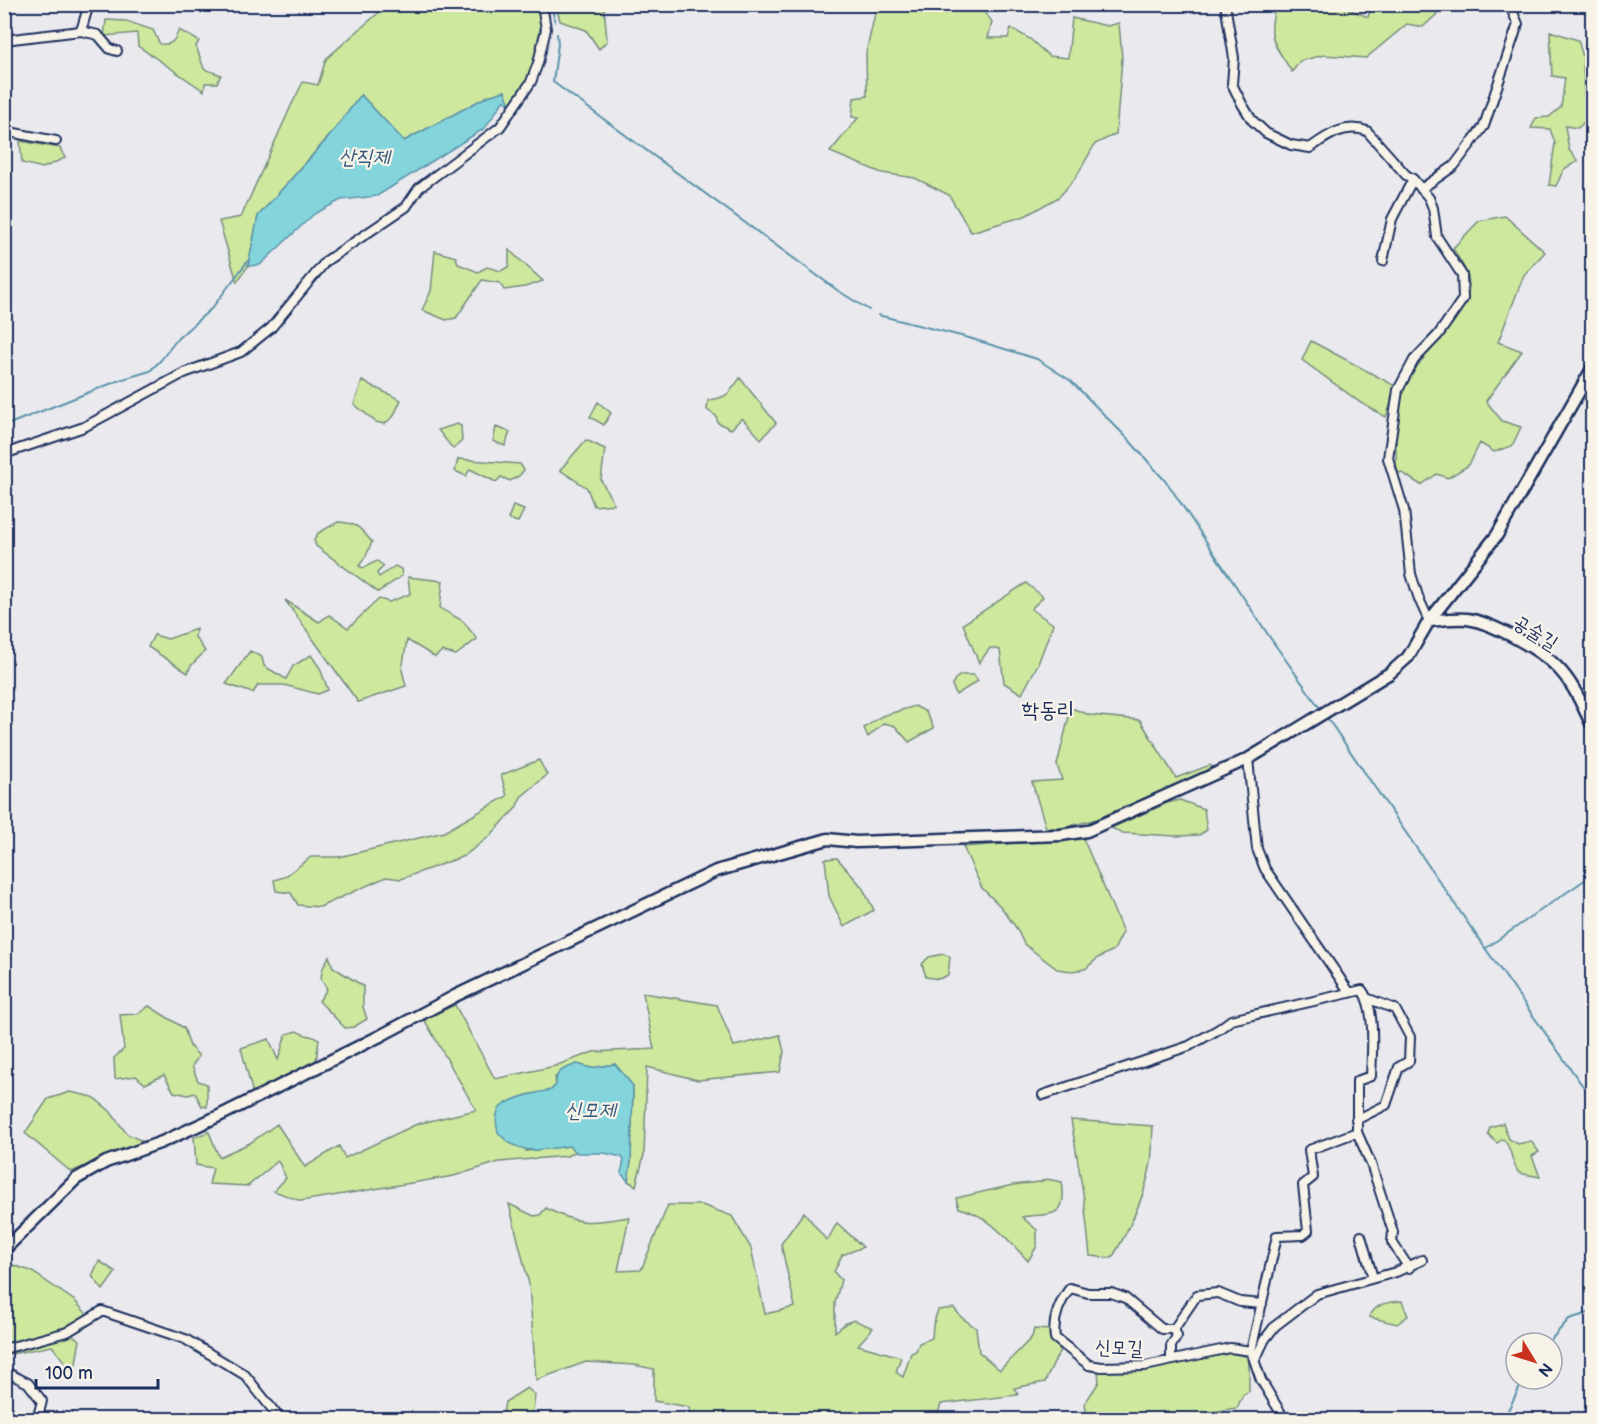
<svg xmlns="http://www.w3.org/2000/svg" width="1597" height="1424" viewBox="0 0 1597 1424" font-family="'Balsamiq Sans','Poor Story',sans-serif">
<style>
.green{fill:#cee89e;stroke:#748c7e;stroke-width:1.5}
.water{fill:#84d5db;stroke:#5a93a9;stroke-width:1.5}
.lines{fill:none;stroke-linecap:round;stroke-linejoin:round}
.stream{stroke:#5a93a9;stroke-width:2}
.street-casing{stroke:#1b2f5e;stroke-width:12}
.secondary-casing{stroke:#1b2f5e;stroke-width:15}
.street{stroke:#f7f3e8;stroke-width:8}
.secondary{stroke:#f7f3e8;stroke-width:10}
.labels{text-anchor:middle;stroke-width:4.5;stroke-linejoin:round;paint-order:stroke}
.street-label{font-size:20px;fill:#1b2f5e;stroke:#f7f3e8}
.water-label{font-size:21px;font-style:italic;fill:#35587d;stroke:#f7f3e8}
.quarter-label{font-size:22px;fill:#1b2f5e;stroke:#f7f3e8}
</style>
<rect width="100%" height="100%" fill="#eae9ee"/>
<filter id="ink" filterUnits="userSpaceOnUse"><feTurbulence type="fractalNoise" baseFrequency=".0167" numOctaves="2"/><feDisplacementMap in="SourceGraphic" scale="12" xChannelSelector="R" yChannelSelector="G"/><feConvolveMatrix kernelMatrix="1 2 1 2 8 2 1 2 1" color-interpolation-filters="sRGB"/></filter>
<g filter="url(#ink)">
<path class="green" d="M1276,4L1339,5L1368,17L1372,5H1441L1436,15L1423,27L1407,24L1366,58L1324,55L1300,61L1292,72C1274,43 1266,40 1276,4Z
M412,5H536L541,25L536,50L529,79L510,105L504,91L488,96L404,141L361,95L331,134L258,216L248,266L237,282L219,221L241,217L291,106L303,82L318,85L326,59L385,7L412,9Z
M556,5H604L607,41L599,49L586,30L560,21Z
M877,5H965L966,12C978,9 985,10 992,22L988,38H1008L1011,28L1030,39L1049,56L1068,58L1072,18L1107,26L1119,23L1122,58L1116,134L1095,144L1076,177L1059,197L1025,216L971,232L949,195L915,178L882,173L830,152L858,118L852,117L854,98L867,96L866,53Z
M106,20L126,21L153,30L160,44C173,45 174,41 179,30L199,41L196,46L204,69L221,75L217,83H205L204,91L138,46L137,33L104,36Z
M1550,31L1578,40L1583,57L1584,94L1591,115L1578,128L1565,126L1569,150L1578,161L1564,169L1556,186L1549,185L1555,143L1550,129L1531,128L1536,118L1549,117L1561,107L1565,78L1552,76Z
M20,141L60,148L65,158L43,168L22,163Z
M1505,216L1545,252L1524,275L1498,342L1522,351L1486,401L1502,421L1521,427L1512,446L1494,452L1480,443L1469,465L1448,478L1437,474L1421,485L1404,474L1397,472C1395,446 1395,415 1404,390C1415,354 1477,316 1468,277C1466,268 1457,257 1453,248L1479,221Z
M509,250L543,281L525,287L504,290L500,283L482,280L456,318L446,320L422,310L431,291L435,251L456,257L458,264L478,272L487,267L501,271L509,266Z
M1311,341L1397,387L1386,417L1361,403L1302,360Z
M740,378L776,423L761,439L742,418L731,429L718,423L716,416L707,410L708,400C727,398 729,394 740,378Z
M362,381L401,400L393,417L384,424L376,422L354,404Z
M598,402L611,413L604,425L590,417Z
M457,424L461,426L462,441L453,449L438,430Z
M496,427L510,432L505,446L493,441Z
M586,440L605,449L601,480L614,504L594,506L587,488L560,470Z
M458,459L520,464L524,470L519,476L510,481L501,477L496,482L470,469L466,476L455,471Z
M513,506L524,510L518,522L508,519Z
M338,522C358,523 360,528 372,542L366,556L359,566L363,568L377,561L384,566L377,573L379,577L395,566L401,569L402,576L378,592L316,546L314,540L318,533Z
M408,577L443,581L440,608L463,621L477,639L456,655L442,651L435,657L407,640L402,670L406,686L358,702L285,600L319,622L329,615L348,628L379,599L389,602L410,594Z
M1026,583L1043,597L1031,609L1053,624L1038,664L1022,694L1004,683L1000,650L990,648L979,663L963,624Z
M196,629L195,637L205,651L190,667L188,673L148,647L154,635L168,639Z
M250,651L262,657L264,666L286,679L293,666L311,655L320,668L328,690L318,694L284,685H258L253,693L226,684Z
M961,675H974L978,681L956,695L952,685L955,679Z
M915,706L926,712L934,728L909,742L895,726L884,723L868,737L864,728L882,716Z
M1071,708L1090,715L1140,720L1176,778L1210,765L1215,768L1208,776L1101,818L1062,828H1046L1032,782L1062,780L1057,765Z
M539,760L547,775L521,797L516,808L490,836L464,856L401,879L386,877L320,907L298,905L291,893L276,891L274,880L284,877L311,857H339L444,832L507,796L501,775Z
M1180,800L1204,809L1207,830L1199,835L1176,836L1123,833L1111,828L1167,803Z
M1083,838L1123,932L1114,950L1098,958L1085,969L1072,971L1057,969L1024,944L1017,929L1001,907L982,888L963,847Z
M837,858L862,887L874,910L844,927L829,896L825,859Z
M944,954L950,957L948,975L939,979L926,977L922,964L929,957Z
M329,956L333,967L363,986V1007L367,1019L354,1027L345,1028L319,1001L327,989L321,979L322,970Z
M643,993L717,1005L734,1046L780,1035L784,1052L780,1072L698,1080L647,1067L644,1155L636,1186L628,1181L631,1161L633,1086L615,1064L591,1068L577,1064L555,1077L556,1085L549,1092L526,1151L569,1146L575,1152L567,1156L499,1162L454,1176L301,1201L274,1191L286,1178L278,1161L248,1186L209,1184L213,1168L196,1165L194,1137L209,1132L219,1157L250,1143L277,1124L305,1167L339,1146L345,1158L417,1124L476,1110L424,1019L455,1005L495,1079L555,1066L593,1052L654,1049Z
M149,1006L184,1028L190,1046L199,1056L192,1066L198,1081L207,1084V1107L202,1106L195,1093L188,1095L174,1092L164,1075L145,1084L136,1076L115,1079L114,1058L124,1049L120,1015L138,1014Z
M297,1031C304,1036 311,1035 319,1039L316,1061L253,1094L241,1048L269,1039L278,1060L286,1034Z
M70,1092L93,1097L110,1111L127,1134L144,1142L71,1172L25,1133L48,1099Z
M1071,1120L1153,1126C1152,1139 1153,1154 1150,1168C1143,1201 1129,1230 1112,1258L1090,1256L1084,1199Z
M1503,1123L1509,1139L1518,1144L1531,1141L1539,1152L1532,1156L1540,1177L1519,1173C1510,1162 1513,1148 1503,1139L1497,1143L1488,1134L1490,1127Z
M1046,1179L1062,1182C1068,1219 1051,1213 1022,1217L1037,1230V1246L1028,1261C1007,1239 989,1215 959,1208L956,1198L1013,1185L1040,1182Z
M509,1204L534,1216L540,1215L546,1208C579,1226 593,1223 629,1217L618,1271L641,1270L668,1205H702L732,1216L751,1248L765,1314L795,1307L781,1244L804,1212L827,1241L837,1223L863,1247L842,1255L834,1272L841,1280L835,1303V1332L846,1323L854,1320L873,1328L858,1345L901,1357L896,1372L903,1377L911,1353L916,1351L919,1343L932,1338L933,1325L938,1310L954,1308L961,1317L976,1328L979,1352L1000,1370L1032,1337L1034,1329L1052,1330L1051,1337L1060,1350L1045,1382L1014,1388L1018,1395L941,1404L936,1419H715L690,1414L689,1407L654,1401V1369L634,1365L586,1362L536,1380L529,1284Z
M99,1261L116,1272L103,1290L92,1276Z
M4,1262L31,1271L75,1301L94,1322L72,1335L80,1340L74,1374L52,1346L11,1354L5,1353Z
M1402,1301L1408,1316L1397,1324L1369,1317C1377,1303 1387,1302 1402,1301Z
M1230,1353L1246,1356L1249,1366V1391L1243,1395L1237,1408L1181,1417V1419H1087L1085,1403L1099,1382L1098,1371C1143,1371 1186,1362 1230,1353Z
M527,1388L535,1395L533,1412L518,1419L503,1414L505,1402Z"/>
<path class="water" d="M505,91L510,105L504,100L485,128L377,196L341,200L314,214L260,265L248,266L258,216L328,138L361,95L404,141L488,96Z
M577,1064L591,1068L615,1064L633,1086L631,1161L628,1181L621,1173L624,1160L622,1157L604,1153H577L569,1146C541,1150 518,1157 498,1132C496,1125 495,1114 500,1108C509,1098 539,1092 551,1090L556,1085C555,1070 564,1069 577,1064Z"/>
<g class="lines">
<path class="stream" d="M419,4L421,7L422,4
M551,4L555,22
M557,34L558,44L553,82L837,290L869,310
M878,315L969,338L1037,359L1071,381L1129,440L1168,484L1271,639L1319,707
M4,426L120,380L150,371L161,360L178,338L212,308L250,258
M1328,719L1485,948L1592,1099
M1486,948L1592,875
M1548,1343L1569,1319L1592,1312
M1503,1420L1524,1379"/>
<g class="street-casing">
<path id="street" d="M1225,4L1234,58L1232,84L1242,104L1252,120L1266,133L1291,145L1310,148C1327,136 1344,123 1367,131L1406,175L1413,179L1429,198L1433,208L1437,237L1462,275L1463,299L1438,335L1414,360L1398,390L1388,458L1404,510L1411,574L1419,599L1429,621
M81,31L89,4
M4,40L81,31L98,35L110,49L117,51
M4,131L56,141
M1421,189L1454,166L1484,126L1518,24L1509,4
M1383,261L1392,219L1413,179
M4,454L84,427L184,373L241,352L271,328L326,261L406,207L419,188L500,127L531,82L538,63L546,29L542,4
M1248,759L1257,849L1265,869L1350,993
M1043,1095L1189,1046L1219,1029L1231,1020L1362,990C1376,1009 1372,1052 1371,1076L1357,1081V1132L1309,1150L1313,1177L1303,1185L1308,1231L1303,1235L1277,1236L1251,1351L1261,1380L1285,1420
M1356,1120L1386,1105L1399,1067L1409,1061L1410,1037L1395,1009L1369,999
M1357,1132L1371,1164L1393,1232L1392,1242L1409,1268
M1361,1236L1373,1278
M4,1349L67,1332L102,1311L185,1339L245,1375L281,1420
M1251,1351L1230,1348L1145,1366L1102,1367L1089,1365L1055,1338C1052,1319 1059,1303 1070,1288L1088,1293H1111L1125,1298L1162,1329H1174L1197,1295L1218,1293L1240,1302L1262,1304
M1171,1360V1346L1177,1336L1174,1329
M1255,1360L1265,1339L1275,1326L1317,1294L1396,1272L1422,1260
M4,1371L28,1383L42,1401L37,1420"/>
</g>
<g class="secondary-casing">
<path id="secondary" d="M1429,621C1441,620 1455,618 1467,619C1491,622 1539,649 1556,666C1573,682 1582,705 1592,725
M4,1250L76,1179L106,1162L162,1142L221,1115L380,1036L455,996L716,871L828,839L856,842L1061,835L1087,831L1248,759L1390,673L1408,657L1429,621L1497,535L1592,369"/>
</g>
<use href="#street" class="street"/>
<use href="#secondary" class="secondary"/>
</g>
</g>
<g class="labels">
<g class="street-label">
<text transform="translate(1536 632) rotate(32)" y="7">공술길</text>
<text transform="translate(1119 1347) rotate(2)" y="7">신모길</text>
</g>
<g class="water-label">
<text x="364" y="164">산직제</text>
<text x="590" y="1117">신모제</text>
</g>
<g class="quarter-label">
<text x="1048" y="717">학동리</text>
</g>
</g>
<rect width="1597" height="1424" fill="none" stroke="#f7f3e8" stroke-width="24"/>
<rect x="12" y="12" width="1573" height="1400" fill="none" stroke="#1b2f5e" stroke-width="2" filter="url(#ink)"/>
<g transform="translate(1534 1361) rotate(128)"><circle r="28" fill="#f7f3e8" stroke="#9fa5b1" stroke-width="1.5"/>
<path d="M0-4.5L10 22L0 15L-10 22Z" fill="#c8321e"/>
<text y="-9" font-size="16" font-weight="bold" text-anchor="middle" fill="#1b2f5e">N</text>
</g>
<path d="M36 1379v9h122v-9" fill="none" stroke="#1b2f5e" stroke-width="3"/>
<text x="45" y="1379" font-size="18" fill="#1b2f5e" stroke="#f7f3e8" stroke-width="4.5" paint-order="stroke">100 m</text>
</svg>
